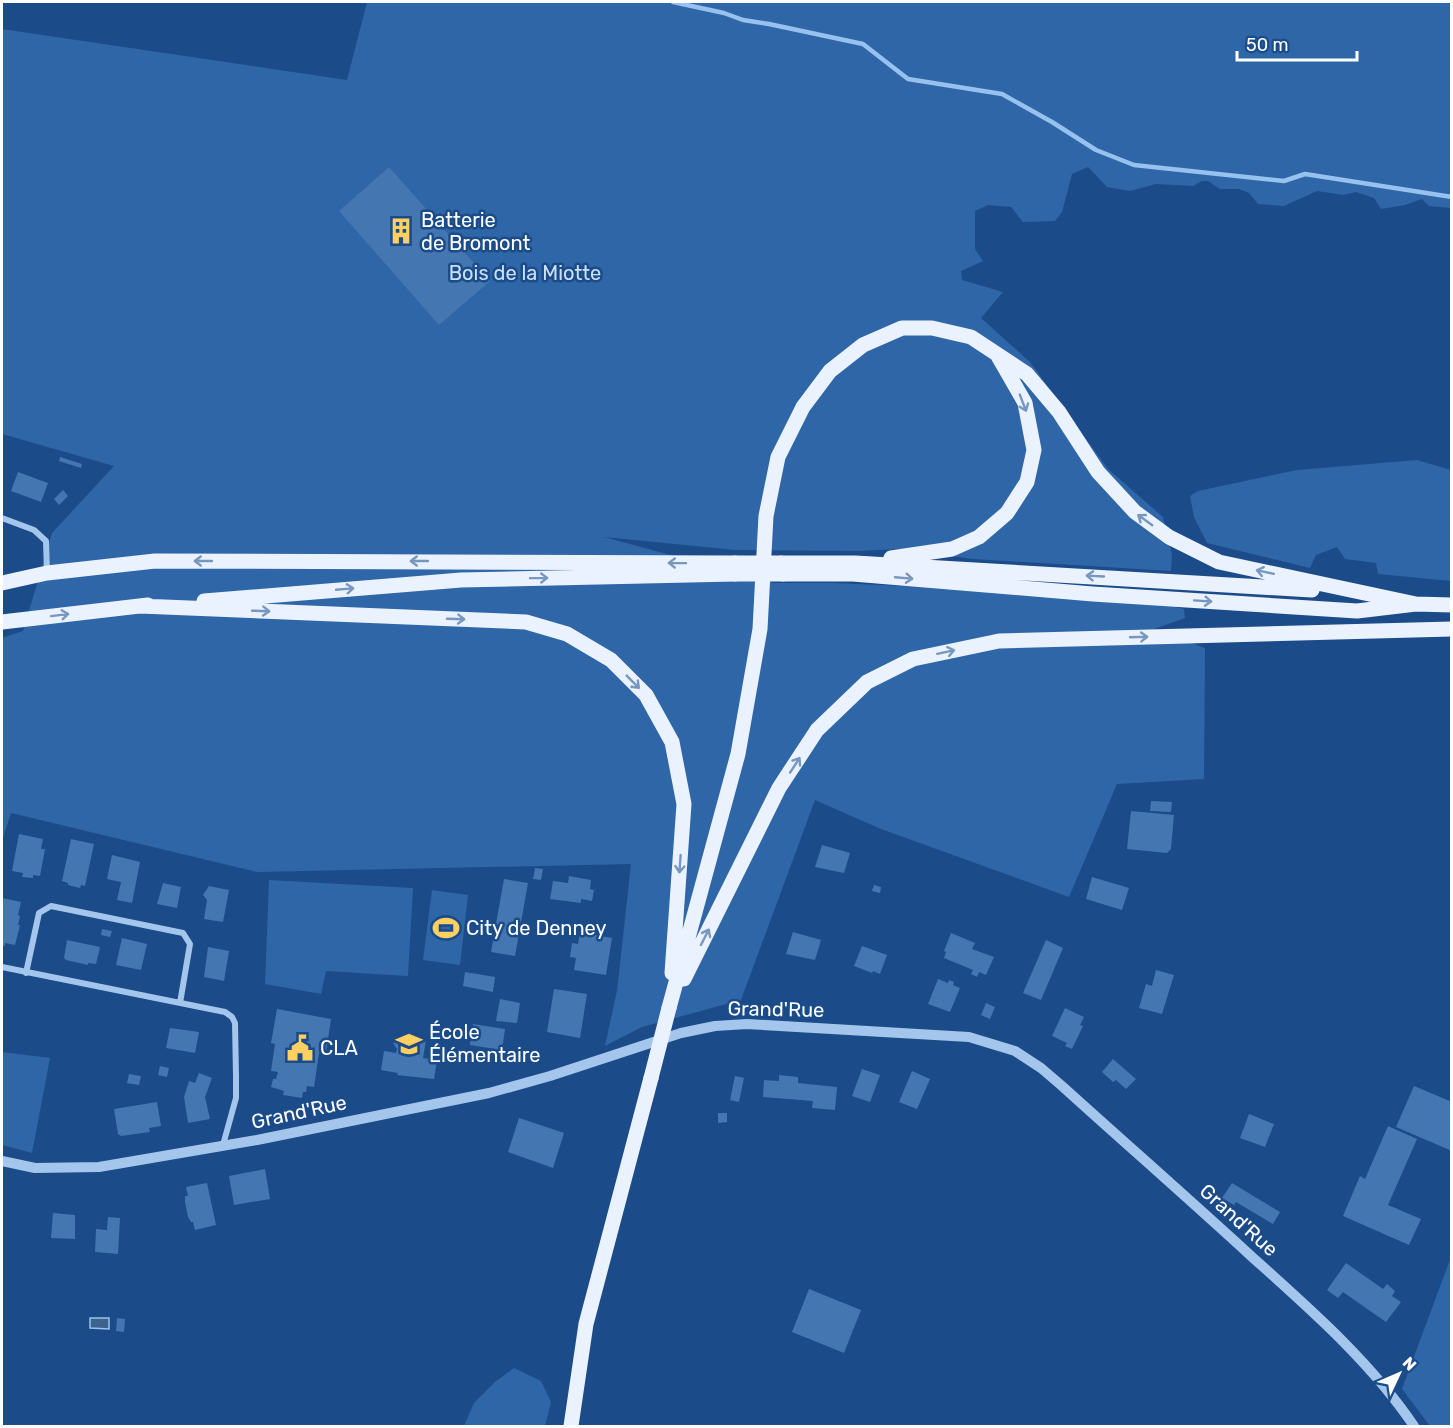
<svg xmlns="http://www.w3.org/2000/svg" width="1453" height="1428" viewBox="0 0 1453 1428" font-family="Rubik,sans-serif">
<style>
.green{fill:#2e66a7}
.water{fill:#3e628e;stroke:#97c1ee;stroke-width:1.5}
.lines{fill:none;stroke-linecap:round;stroke-linejoin:round}
.stream{stroke:#97c1ee;stroke-width:4.5}
.building{fill:#4476b2}
.minor{stroke:#a4c6ec;stroke-width:6}
.tertiary{stroke:#a4c6ec;stroke-width:10}
.primary{stroke:#eaf2ff;stroke-width:15}
.primary-bridge{stroke:#eaf2ff;stroke-width:15}
.oneway{stroke:#7897be}
.labels{text-anchor:middle;stroke-width:5;stroke-linejoin:round;paint-order:stroke}
.poi-label{font-size:20px;fill:#fff;stroke:#1b4c89;text-anchor:start}
.park-label{font-size:20px;fill:#cae0f9;stroke:#1b4c89}
.street-label{font-size:20px;fill:#fff;stroke:#1b4c89}
</style>
<rect width="100%" height="100%" fill="#1b4c89"/>
<path class="green" d="M367,2H1451V208L1429,206L1422,199L1405,205L1381,209L1374,198L1356,192L1343,195L1317,191L1284,206L1258,204L1249,193L1239,189H1220L1208,181H1202L1193,186L1156,184L1130,191L1107,187L1088,167L1072,174L1062,212L1055,221L1023,222L1011,207L988,205L975,211V249L983,261L961,271L962,280L1003,292L981,318L1030,362L1108,469L1163,517L1172,554L1171,571L973,559L899,549L859,551L735,550L604,537L774,583H833L906,586L917,584L1143,599L1184,609L1185,618L1154,629L1205,648L1204,779L1117,784L1069,897L881,829L815,800L741,1000L642,1027L605,1046L617,991L631,864L257,872L11,813L2,841V638L23,631L52,533L114,466L2,434V29L347,80Z
M1417,460L1451,470V581L1378,574L1376,563L1345,559L1337,547L1316,555L1310,568L1207,543L1194,517L1190,496L1198,491L1297,470Z
M269,880L413,888L408,976L326,971L321,994L265,984Z
M432,890L468,895L460,965L423,960Z
M2,1052L50,1058L32,1153L2,1145Z
M1451,1257V1426H1430L1402,1389Z
M514,1368L541,1381L551,1402L545,1426H464L474,1403L495,1382Z"/>
<path class="water" d="M90,1318H109V1329L90,1328Z"/>
<g class="lines">
<path class="stream" d="M673,2L724,13L743,20L769,24L863,44L908,79L1002,94L1052,122L1096,150L1134,165L1284,181L1305,174L1452,197"/>
</g>
<path class="building" d="M389,167L490,281L439,325L339,211Z
M60,457L82,464L81,468L59,461Z
M18,472L48,483L41,502L11,491Z
M63,490L68,496L59,505L54,499Z
M1151,801L1172,802L1171,812L1150,811Z
M1131,811L1174,815L1171,849L1167,853L1127,849Z
M19,834L43,839L41,849H45L40,876L33,875V878L22,877L23,873L12,871Z
M71,839L94,844L85,886L81,885L80,888L68,885V883L62,881Z
M822,845L850,853L844,873L815,867Z
M112,855L140,862L132,903L117,900L121,882L107,879Z
M535,868L543,869L541,880L533,879Z
M569,876L591,880L590,889L594,890L592,901L581,899V903L550,899L553,881L568,883Z
M1092,877L1129,888L1122,910L1086,899Z
M504,879L528,883L515,956L491,952Z
M163,883L181,887L177,908L157,904Z
M874,885L881,887L880,893L872,891Z
M209,886L229,890L223,922L204,919L207,900L203,895Z
M2,898L21,902L18,915L20,916L18,925H20L15,945L5,943V946L2,945Z
M102,929L112,931L110,937L101,935Z
M580,932L612,938L606,975L574,970L576,958L570,957L572,943L578,944Z
M793,932L821,940L815,960L786,954Z
M951,933L975,943L972,949L994,957L986,975L979,972L977,977L971,974L973,970L944,958L946,952L944,951Z
M122,938L147,944L141,970L116,965Z
M67,940L100,947L96,964L88,963V965L66,960L64,958Z
M1046,940L1063,948L1041,1000L1023,993Z
M862,946L887,955L880,974L873,971L872,973L854,966Z
M208,947L229,951L224,981L204,977Z
M1156,970L1174,975L1162,1014L1139,1008L1146,984L1152,986Z
M465,972L495,977L493,992L463,986Z
M938,979L948,983L949,980L954,982L953,985L960,988L950,1012L928,1004Z
M554,989L587,994L580,1038L547,1032Z
M500,999L520,1003L517,1023L496,1021Z
M986,1003L995,1007L990,1019L981,1015Z
M1065,1008L1084,1017L1080,1025L1083,1026L1072,1049L1065,1046L1067,1043L1052,1036Z
M277,1009L331,1019L326,1053H319L314,1087L307,1086L306,1092H303L302,1098L283,1095L284,1091L271,1087L273,1079H276L278,1072L271,1071L275,1044L271,1043Z
M473,1024L505,1029L502,1050L470,1045Z
M170,1028L199,1032L195,1053L166,1048Z
M399,1035L426,1040L423,1058L437,1060L434,1079L397,1075L398,1073L381,1070L384,1051L396,1053L397,1049L393,1043L398,1040Z
M1113,1059L1136,1079L1126,1089L1116,1080L1113,1082L1102,1072Z
M160,1066L169,1068L167,1077L158,1075Z
M862,1069L880,1075L870,1102L852,1096Z
M912,1071L930,1079L917,1109L899,1102Z
M199,1073L212,1078L205,1097L210,1119L188,1123L184,1097L189,1081L195,1083Z
M129,1074L141,1076L139,1085L127,1083Z
M779,1075L798,1077V1083L837,1087L835,1110L812,1108L813,1101L763,1097L764,1080L779,1081Z
M735,1076L744,1078L739,1102L730,1100Z
M1414,1086L1452,1102V1151L1396,1127Z
M157,1102L161,1126L149,1128L150,1132L121,1136L118,1134L114,1109Z
M718,1113H727V1122L718,1123Z
M1249,1114L1274,1124L1265,1147L1240,1138Z
M519,1118L564,1133L553,1168L508,1152Z
M1388,1126L1417,1139L1388,1205L1421,1219L1409,1245L1343,1216L1360,1176L1365,1179Z
M265,1169L270,1199L234,1205L229,1176Z
M207,1183L216,1225L195,1230L193,1222H191L188,1217L185,1202V1196H188L186,1187Z
M1232,1183L1280,1212L1273,1224L1236,1202L1234,1205L1222,1198Z
M53,1213L75,1215V1239L51,1238Z
M108,1217L120,1218L118,1254L95,1252L96,1229L107,1230Z
M1346,1263L1383,1289L1387,1284L1395,1291L1392,1296L1401,1302L1386,1322L1343,1292L1338,1298L1327,1290Z
M809,1289L861,1310L844,1353L792,1332Z
M117,1318L125,1319L124,1332L116,1331Z"/>
<g class="lines">
<path class="minor" d="M2,518L34,530L46,541L47,572
M2,967L225,1012L232,1017L235,1023L236,1076V1098L223,1145
M26,973L39,913L51,906L183,933L190,944L180,1003"/>
<path class="tertiary" d="M2,1161L35,1168L99,1167L257,1140L489,1093L550,1076L681,1033L715,1026L747,1024L969,1037L1015,1051L1041,1068L1062,1086C1125,1143 1189,1199 1251,1256C1310,1309 1370,1361 1414,1426"/>
<path class="primary" d="M891,558L952,549L979,537L1007,513L1027,482L1034,450L1025,403L998,356
M781,563H855L1312,590
M783,574H853L1093,594L1357,611L1416,604L1452,605
M2,583L47,573L155,561L735,563
M204,601L461,580L735,574
M140,606L526,622L567,634L611,660L646,695L672,742L684,804L672,973
M2,622L148,605
M684,979L779,788L817,730L867,682L913,659L999,641L1452,629
M669,1008L738,754L760,629L766,516L778,457L803,407L830,371L863,345L902,328H932L971,337L1027,374L1059,412L1098,472L1135,512L1169,537L1219,562L1416,604
M571,1426L586,1324L651,1078"/>
<path class="primary-bridge" d="M735,563H781
M735,574H783
M651,1078L669,1008"/>
</g>
<defs><path id="oneway-shaft" d="M-6 0H5M1.5-3L5.5 0L1.5 3" fill="none" stroke-width="1.6" stroke-linecap="round" stroke-linejoin="round" transform="scale(1.5)"/></defs>
<g class="oneway">
<use href="#oneway-shaft" transform="translate(1023 403) rotate(69)"/>
<use href="#oneway-shaft" transform="translate(1145 520) rotate(-144)"/>
<use href="#oneway-shaft" transform="translate(203 561) rotate(-180)"/>
<use href="#oneway-shaft" transform="translate(419 561) rotate(-180)"/>
<use href="#oneway-shaft" transform="translate(677 563) rotate(-179)"/>
<use href="#oneway-shaft" transform="translate(1265 572) rotate(-168)"/>
<use href="#oneway-shaft" transform="translate(1095 576) rotate(-177)"/>
<use href="#oneway-shaft" transform="translate(539 578) rotate(-1)"/>
<use href="#oneway-shaft" transform="translate(904 578) rotate(5)"/>
<use href="#oneway-shaft" transform="translate(345 589) rotate(-5)"/>
<use href="#oneway-shaft" transform="translate(1203 601) rotate(4)"/>
<use href="#oneway-shaft" transform="translate(261 611) rotate(2)"/>
<use href="#oneway-shaft" transform="translate(60 615) rotate(-7)"/>
<use href="#oneway-shaft" transform="translate(456 619) rotate(2)"/>
<use href="#oneway-shaft" transform="translate(1139 637) rotate(-2)"/>
<use href="#oneway-shaft" transform="translate(946 652) rotate(-12)"/>
<use href="#oneway-shaft" transform="translate(633 682) rotate(45)"/>
<use href="#oneway-shaft" transform="translate(795 765) rotate(-57)"/>
<use href="#oneway-shaft" transform="translate(680 864) rotate(94)"/>
<use href="#oneway-shaft" transform="translate(705 937) rotate(-63)"/>
</g>
<defs>
<g id="building-bare" transform="scale(2.07)"><path d="M-4-6H4V6H1V3H-1V6H-4ZM-2.5-4.3h1.7v1.8h-1.7ZM.8-4.3h1.7v1.8H.8ZM-2.5-1h1.7V.8h-1.7ZM.8-1h1.7V.8H.8Z" fill="#fecf61" stroke="#1b4c89" stroke-width="2.5" paint-order="stroke"/></g>
<g id="stadium-bare" transform="scale(2.07)"><path d="M0-5a6.5 5 0 1 0 0 10a6.5 5 0 1 0 0-10ZM-3.5-1.8h7v3.6h-7Z" fill="#fecf61" stroke="#1b4c89" stroke-width="2.5" paint-order="stroke"/></g>
<g id="school-bare" transform="scale(2.07)"><path d="M0-5L7-2L0 1L-7-2ZM-4 1L0 2.5L4 1V4Q0 6-4 4Z" fill="#fecf61" stroke="#1b4c89" stroke-width="2.5" paint-order="stroke"/></g>
<g id="civic-bare" transform="scale(2.07)"><path d="M-.6-6.5H3V-4.5H.6V-3L4-1V1h2V6H-6V1h2V-1L-.6-3ZM-1.2 2.5V6h2.4V2.5Z" fill="#fecf61" stroke="#1b4c89" stroke-width="2.5" paint-order="stroke"/></g>
</defs>
<g fill-rule="evenodd">
<use href="#building-bare" x="401" y="231"/>
<use href="#stadium-bare" x="446" y="928"/>
<use href="#school-bare" x="409" y="1044"/>
<use href="#civic-bare" x="300" y="1048"/>
</g>
<g class="labels">
<g class="poi-label">
<text x="421" y="227">Batterie<tspan x="421" dy="23">de Bromont</tspan></text>
<text x="466" y="935">City de Denney</text>
<text x="429" y="1039">École<tspan x="429" dy="23">Élémentaire</tspan></text>
<text x="320" y="1055">CLA</text>
</g>
<g class="park-label">
<text x="525" y="280">Bois de la Miotte</text>
</g>
<g class="street-label">
<text transform="translate(776 1009) rotate(1)" y="7">Grand'Rue</text>
<text transform="translate(299 1112) rotate(-12)" y="7">Grand'Rue</text>
<text transform="translate(1239 1220) rotate(42)" y="7">Grand'Rue</text>
</g>
</g>
<rect width="1453" height="1428" fill="none" stroke="#ffffff" stroke-width="6"/>
<g transform="translate(1399 1374) rotate(46)" stroke="#1b4c89" stroke-width="4.5" paint-order="stroke">
<path d="M0-4.5L10 22L0 15L-10 22Z" fill="#ffffff"/>
<text y="-9" font-size="16" font-weight="bold" text-anchor="middle" fill="#ffffff">N</text>
</g>
<path d="M1237 51v9h120v-9" fill="none" stroke="#ffffff" stroke-width="3"/>
<text x="1246" y="51" font-size="18" fill="#ffffff" stroke="#1b4c89" stroke-width="4.5" paint-order="stroke">50 m</text>
</svg>
